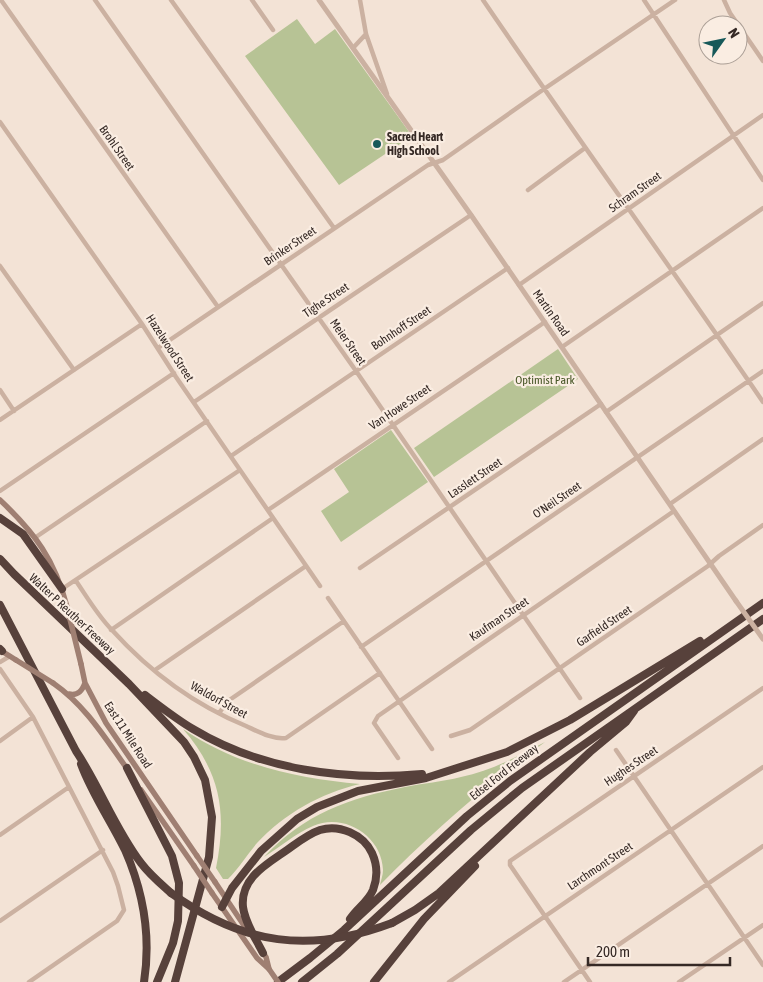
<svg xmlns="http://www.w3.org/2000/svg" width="763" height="982" viewBox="0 0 763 982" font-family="'Asap Condensed',sans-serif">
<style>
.green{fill:#b7c395}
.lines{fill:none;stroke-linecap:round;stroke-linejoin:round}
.minor{stroke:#cbb1a1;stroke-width:4.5}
.tertiary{stroke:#cbb1a1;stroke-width:5}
.secondary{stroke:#9f7f72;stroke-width:5.5}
.motorway{stroke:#57413b;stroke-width:8}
.tertiary-bridge{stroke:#cbb1a1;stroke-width:5}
.secondary-bridge{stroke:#9f7f72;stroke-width:5.5}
.motorway-bridge{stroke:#57413b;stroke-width:8}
.poi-dot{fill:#175959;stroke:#faede2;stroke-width:2}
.labels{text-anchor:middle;stroke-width:4.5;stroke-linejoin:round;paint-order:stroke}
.poi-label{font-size:12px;font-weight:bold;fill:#352925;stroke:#faede2;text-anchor:start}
.street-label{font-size:12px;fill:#352925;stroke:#faede2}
.park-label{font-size:12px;fill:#475526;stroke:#faede2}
</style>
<rect width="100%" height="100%" fill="#f3e3d6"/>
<path class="green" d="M297,19L315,44L335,29L412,136L339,185L245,56Z
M558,349L578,379L434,477L414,448Z
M391,430L428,482L341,542L321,511L349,492L334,469Z
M183,729C235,765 298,779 360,784C321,793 284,814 257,843C247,855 239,868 228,879H223L216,868C227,813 221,773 183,729Z
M545,742C486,785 431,833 380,885C381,880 383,875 383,870C382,836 344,812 313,826C296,833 280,847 264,857C304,814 349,798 405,787C423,783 442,782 461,777C491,771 518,756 545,742Z"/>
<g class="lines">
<path class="minor" d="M1,0L218,307
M95,0L356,371L580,698
M171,0L334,228
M252,0L273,30
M360,0L366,34L387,94
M483,0C575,135 671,267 763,402
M644,0L763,180
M724,0L730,13L763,61
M353,48L366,34
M0,122L142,324L176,377L320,586
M528,190L585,148
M0,266L74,370
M519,285L763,115
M562,347L763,208
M158,348L428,165L443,160L544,89L675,0
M0,390L14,411
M194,402L471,215
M606,412L763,303
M0,420L142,324
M231,456L508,268
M0,491L174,373
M670,504L763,439
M268,510L545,322
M36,537L207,421
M360,568L601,404
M76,581C87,597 98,616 112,630C149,671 195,705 246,726C257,731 273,740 286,738L380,673
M62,589L240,470
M328,598L432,749
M111,630L273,518
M361,647L763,371
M0,662L10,656
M0,669L33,717L113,872L118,886L124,910L117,921L29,982
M155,670L306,566
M219,713L228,701L344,621
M451,736L470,730L708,566L719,556L763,525
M0,741L33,717
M616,750L763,965
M398,758L374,723L378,716L674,511
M0,835L69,787
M0,921L103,850
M449,982L763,767
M564,982L763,846
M590,982L510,865V861L763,688
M679,982L763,925"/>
<path class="tertiary" d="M319,0L471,215L736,601"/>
<path class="secondary" d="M0,500C35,533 55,560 67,607
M0,650L16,660
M81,664L85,683L106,723L197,856
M53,683C86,706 105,738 128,770
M69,694C78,696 82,691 85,683
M141,790L194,866
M215,882L249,933
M212,893L257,958L269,969
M261,950L266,957L269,969"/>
<path class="motorway" d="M0,518L23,534L62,589
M0,559L14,574L129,684L184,742L194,757L205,780L212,817L209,857L175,982
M0,605L76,751C100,787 115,829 141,863C150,875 161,884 171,893
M0,649L2,651
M145,695C161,707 176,719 193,729C261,770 344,781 422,774
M81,764C92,794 111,821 125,850C143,891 151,937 144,982
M127,768L172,856L179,883L178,921L173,943L157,982
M222,907L232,888L261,851L297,819L317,807L358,791L426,778L507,752L570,720L700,641
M392,923L415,910L439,893L590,752L626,722L634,711
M263,953C256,939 245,923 243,907C240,878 267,864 287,850C297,843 308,834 320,830C339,824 363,834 372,853C377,864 378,877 373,890C368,902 357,908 350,919
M278,982L310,958L344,930L467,816L510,781L763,603
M302,982L337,954L471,830L522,788L763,619
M374,982L424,919L475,866"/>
<path class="tertiary-bridge" d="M736,601L763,639"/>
<path class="secondary-bridge" d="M67,607L81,664
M16,660L53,683
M197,856L215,882
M194,866L212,893
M269,969L278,982"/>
<path class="motorway-bridge" d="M171,893C243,945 310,954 392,923"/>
</g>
<circle class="poi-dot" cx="377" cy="144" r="5"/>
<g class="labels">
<g class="poi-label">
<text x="387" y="141">Sacred Heart<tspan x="387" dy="14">High School</tspan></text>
</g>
<g class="street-label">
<text transform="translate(117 148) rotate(55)" y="4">Brohl Street</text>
<text transform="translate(635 192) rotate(-35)" y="4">Schram Street</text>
<text transform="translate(290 246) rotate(-34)" y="4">Brinker Street</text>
<text transform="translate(326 300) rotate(-34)" y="4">Tighe Street</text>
<text transform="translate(551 313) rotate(55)" y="4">Martin Road</text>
<text transform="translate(401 328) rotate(-34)" y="4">Bohnhoff Street</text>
<text transform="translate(348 342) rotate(55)" y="4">Meier Street</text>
<text transform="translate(170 348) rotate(57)" y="4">Hazelwood Street</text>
<text transform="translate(400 407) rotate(-34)" y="4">Van Howe Street</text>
<text transform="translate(475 478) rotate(-34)" y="4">Lasslett Street</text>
<text transform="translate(557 500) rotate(-34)" y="4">O'Neil Street</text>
<text transform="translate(72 614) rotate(43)" y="4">Walter P Reuther Freeway</text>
<text transform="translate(499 619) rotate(-34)" y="4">Kaufman Street</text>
<text transform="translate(604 626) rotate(-34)" y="4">Garfield Street</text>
<text transform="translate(219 700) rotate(29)" y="4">Waldorf Street</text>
<text transform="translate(128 735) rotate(57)" y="4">East 11 Mile Road</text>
<text transform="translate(631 766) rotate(-34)" y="4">Hughes Street</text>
<text transform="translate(504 772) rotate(-38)" y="4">Edsel Ford Freeway</text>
<text transform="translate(600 866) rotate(-34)" y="4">Larchmont Street</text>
</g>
<g class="park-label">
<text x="545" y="384">Optimist Park</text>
</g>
</g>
<g transform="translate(723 40) rotate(57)"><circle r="24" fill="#faede2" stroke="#ab9f96"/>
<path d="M0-4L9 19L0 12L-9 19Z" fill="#175959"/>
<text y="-8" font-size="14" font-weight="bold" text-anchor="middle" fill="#352925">N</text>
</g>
<path d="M588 957v8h142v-8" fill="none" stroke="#352925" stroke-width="2.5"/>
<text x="596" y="957" font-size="15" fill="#352925" stroke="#faede2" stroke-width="4" paint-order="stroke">200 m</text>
</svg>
